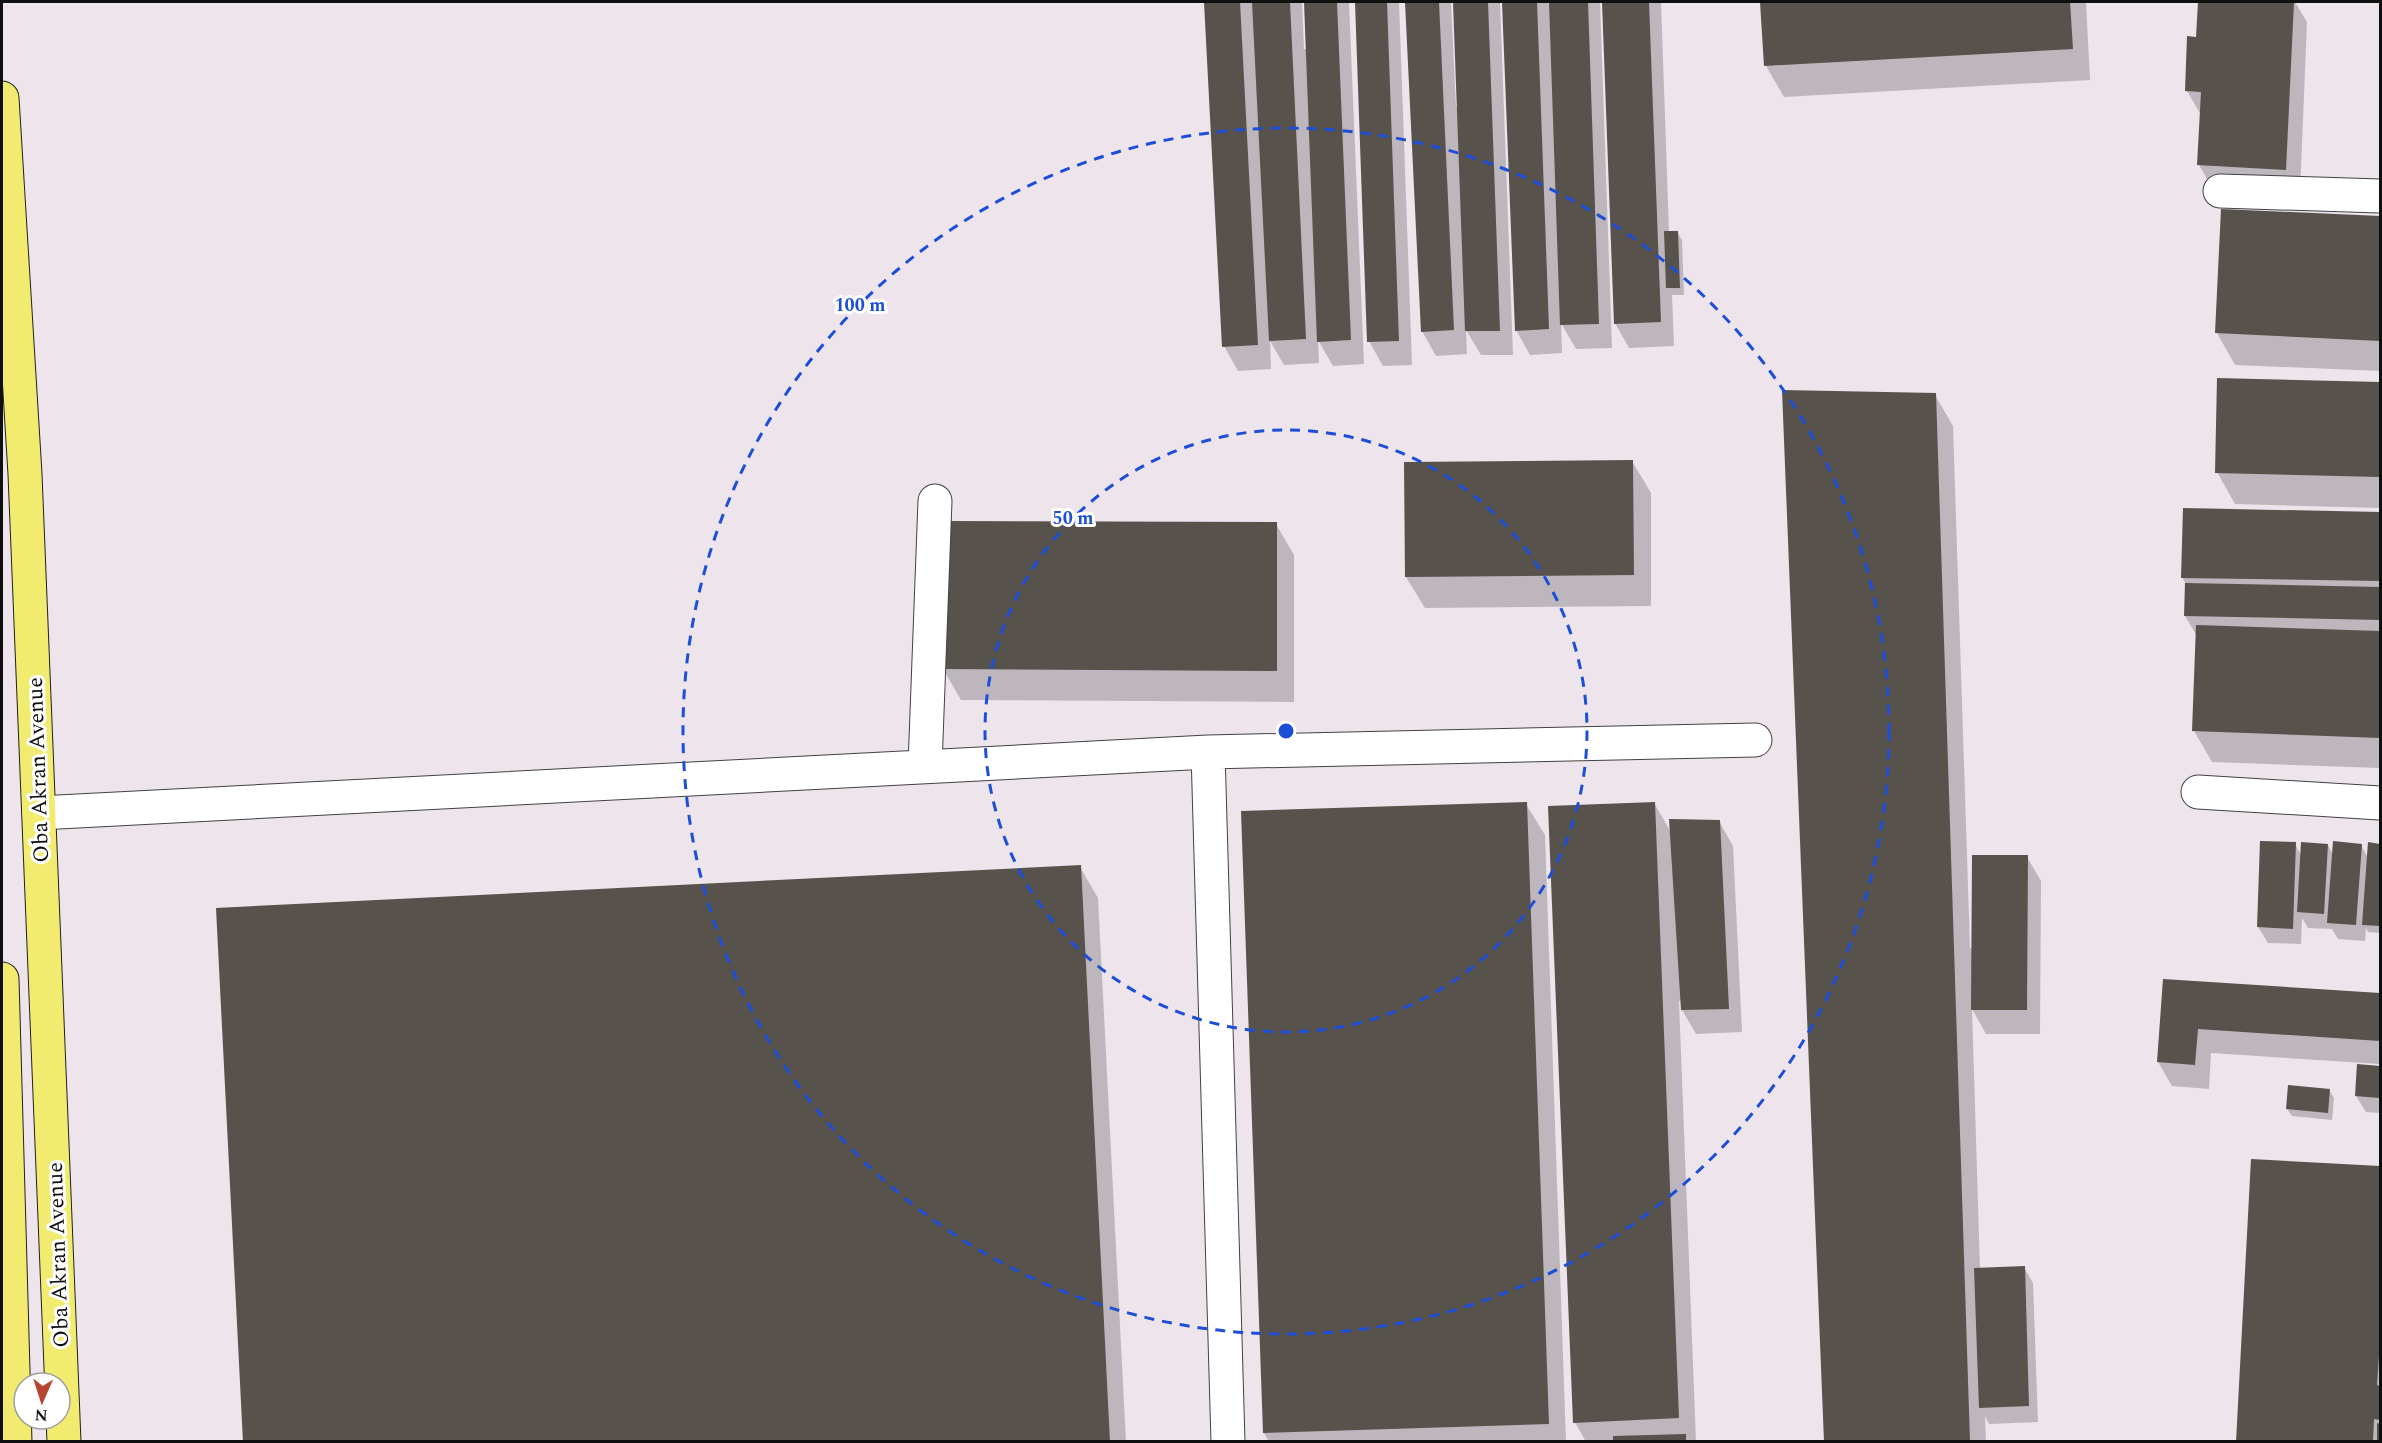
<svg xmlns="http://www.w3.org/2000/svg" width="2382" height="1443" viewBox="0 0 2382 1443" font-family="Spectral,serif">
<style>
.industrial{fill:#ede4ec;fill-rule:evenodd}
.shadow{fill:#0003}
.building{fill:#57524c}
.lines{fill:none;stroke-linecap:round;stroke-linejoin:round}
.minor-casing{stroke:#424242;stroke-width:35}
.major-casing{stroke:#202020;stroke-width:35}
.minor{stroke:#fff;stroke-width:33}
.major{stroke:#f1ec6f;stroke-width:33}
.ring{fill:none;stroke:#1d4ed8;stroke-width:3;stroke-dasharray:10 8}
.labels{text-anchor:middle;stroke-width:6;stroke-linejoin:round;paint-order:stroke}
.street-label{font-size:22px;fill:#0f0f0f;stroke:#fff}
.centre{fill:#1d4ed8;stroke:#fff;stroke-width:3}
.ring-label{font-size:18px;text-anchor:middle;font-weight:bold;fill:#1d4ed8;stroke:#fff;stroke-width:6;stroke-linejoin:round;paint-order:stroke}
</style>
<rect width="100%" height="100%" fill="#fefef1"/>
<path class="industrial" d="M2,2H2380V1441L2,1442ZM24,1383H60V1419H24Z"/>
<path class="shadow" d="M1205,2H1302L1304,49H1307L1305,2H1349L1364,364L1333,366L1318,340L1319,363L1284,365L1270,341L1271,369L1238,371L1224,346Z
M1357,2H1399L1412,365L1383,366L1369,341Z
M1407,2H1451L1456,107H1459L1455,2H1500L1513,355H1481L1466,330L1467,354L1436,356L1422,331Z
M1504,2H1600L1612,348L1576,349L1561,323L1562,353L1530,355L1516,330Z
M1603,2H1661L1669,232H1677L1682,240L1684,295H1672L1674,346L1629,348L1615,323Z
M1762,2H2086L2090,80L1784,97L1766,66Z
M2199,2H2295L2307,22L2300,193L2213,189L2199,165L2201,115L2187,91L2197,38Z
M2222,210L2380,218V371L2235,365L2217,333Z
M2219,379L2380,383V508L2235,504L2217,472Z
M1935,395L1953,426L1970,948H1973L2027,857L2041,881L2040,1034H1986L1972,1009L1980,1269L2024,1267L2033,1283L2038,1422L1989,1424L1985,1416L1986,1442H1825Z
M1632,461L1651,493V606L1425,608L1406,577Z
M2184,510L2380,514V768L2212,762L2194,731L2197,636L2185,616L2186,584L2182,577Z
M1276,524L1294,555V702L961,700L943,669Z
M1654,803L1672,834L1719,821L1733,846L1742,1032L1696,1034L1682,1010V1001H1679L1696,1442H1586L1575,1422Z
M1526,804L1545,835L1566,1442H1269L1264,1433Z
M2295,844L2301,855L2328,845L2333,855L2361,845L2368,858L2369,844L2380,845V933L2368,932L2366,928L2365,941L2338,939L2332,929L2308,928L2302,918L2301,944L2268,943L2258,927Z
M1080,867L1098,898L1126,1442H245Z
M2164,981L2380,994V1064L2211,1053L2209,1089L2172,1086L2158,1062Z
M2358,1066L2380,1067V1113L2366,1112L2356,1096Z
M2329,1090L2334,1098L2332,1120L2292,1116L2287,1109Z
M2253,1161L2380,1168V1442H2237Z"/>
<path class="building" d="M1204,2H1240L1258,345L1222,347Z
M1252,2H1290L1306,339L1269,341Z
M1304,2H1337L1351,340L1317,342Z
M1355,2H1387L1399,341L1367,342Z
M1405,2H1439L1454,330L1421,332Z
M1453,2H1488L1500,331H1465Z
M1502,2H1537L1549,329L1515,331Z
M1549,2H1588L1599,324L1560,325Z
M1602,2H1649L1661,322L1614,324Z
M1760,2H2070L2073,49L1764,66Z
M2198,2H2294L2286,170L2197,165L2201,92L2185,91L2187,36L2196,37Z
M2221,209L2380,216V341L2215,333Z
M1664,231H1678L1680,288H1666Z
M2217,378L2380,382V477L2215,473Z
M1782,390L1936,393L1970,1442H1824Z
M1633,460L1634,575L1405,577L1404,462Z
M2183,508L2380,512V581L2181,578Z
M942,521L1277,522V671L942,669Z
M2185,583L2380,587V620L2184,616Z
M2196,625L2380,631V738L2192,731Z
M1527,802L1549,1424L1263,1433L1241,811Z
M1655,802L1679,1418L1573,1423L1548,806Z
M1669,819L1720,820L1729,1009L1681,1010Z
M2260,841L2296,842L2293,929L2257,927Z
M2333,841L2362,844L2356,925L2327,923Z
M2301,842L2328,844L2324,914L2297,912Z
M2368,842L2380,844V926L2362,925Z
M1972,855H2028L2027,1010H1971Z
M1081,865L1110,1442H243L216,908Z
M2163,979L2380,993V1041L2198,1029L2195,1065L2157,1062Z
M2357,1064L2380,1066V1098L2355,1096Z
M2288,1085L2330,1089L2328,1113L2286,1109Z
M2251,1159L2380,1166V1342L2377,1385L2380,1386V1420L2374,1419L2373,1442H2236Z
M2025,1266L2029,1406L1979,1408L1974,1268Z
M2377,1423L2380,1424V1442H2377Z
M1686,1434V1442H1613V1436Z"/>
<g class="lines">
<g class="minor-casing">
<path id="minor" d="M2220,191L2380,196
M1208,752L1228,1442
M925,766L935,501
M2198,792L2380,803
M39,813L1208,752L1755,740"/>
</g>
<g class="major-casing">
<path id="major" d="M2,98L25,474L64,1442
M2,979L15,1442"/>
</g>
<use href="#minor" class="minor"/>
<use href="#major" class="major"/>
</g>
<g class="ring">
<circle cx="1286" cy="731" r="301"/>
<circle cx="1286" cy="731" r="603"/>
</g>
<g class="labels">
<g class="street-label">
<text transform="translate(37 770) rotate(-92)" y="8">Oba Akran Avenue</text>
<text transform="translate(57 1255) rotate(-92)" y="8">Oba Akran Avenue</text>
</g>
</g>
<circle cx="1286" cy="731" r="9" class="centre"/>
<g class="ring-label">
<text x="860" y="311">100 m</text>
<text x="1073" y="524">50 m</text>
</g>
<rect width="2382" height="1443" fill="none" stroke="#0f0f0f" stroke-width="6"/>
<g transform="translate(42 1401) rotate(183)"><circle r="28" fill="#ffffff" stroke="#9f9f9f" stroke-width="1.5"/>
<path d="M0-4.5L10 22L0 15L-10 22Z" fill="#b8442e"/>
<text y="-9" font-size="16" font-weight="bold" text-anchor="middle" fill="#0f0f0f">N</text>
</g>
</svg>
